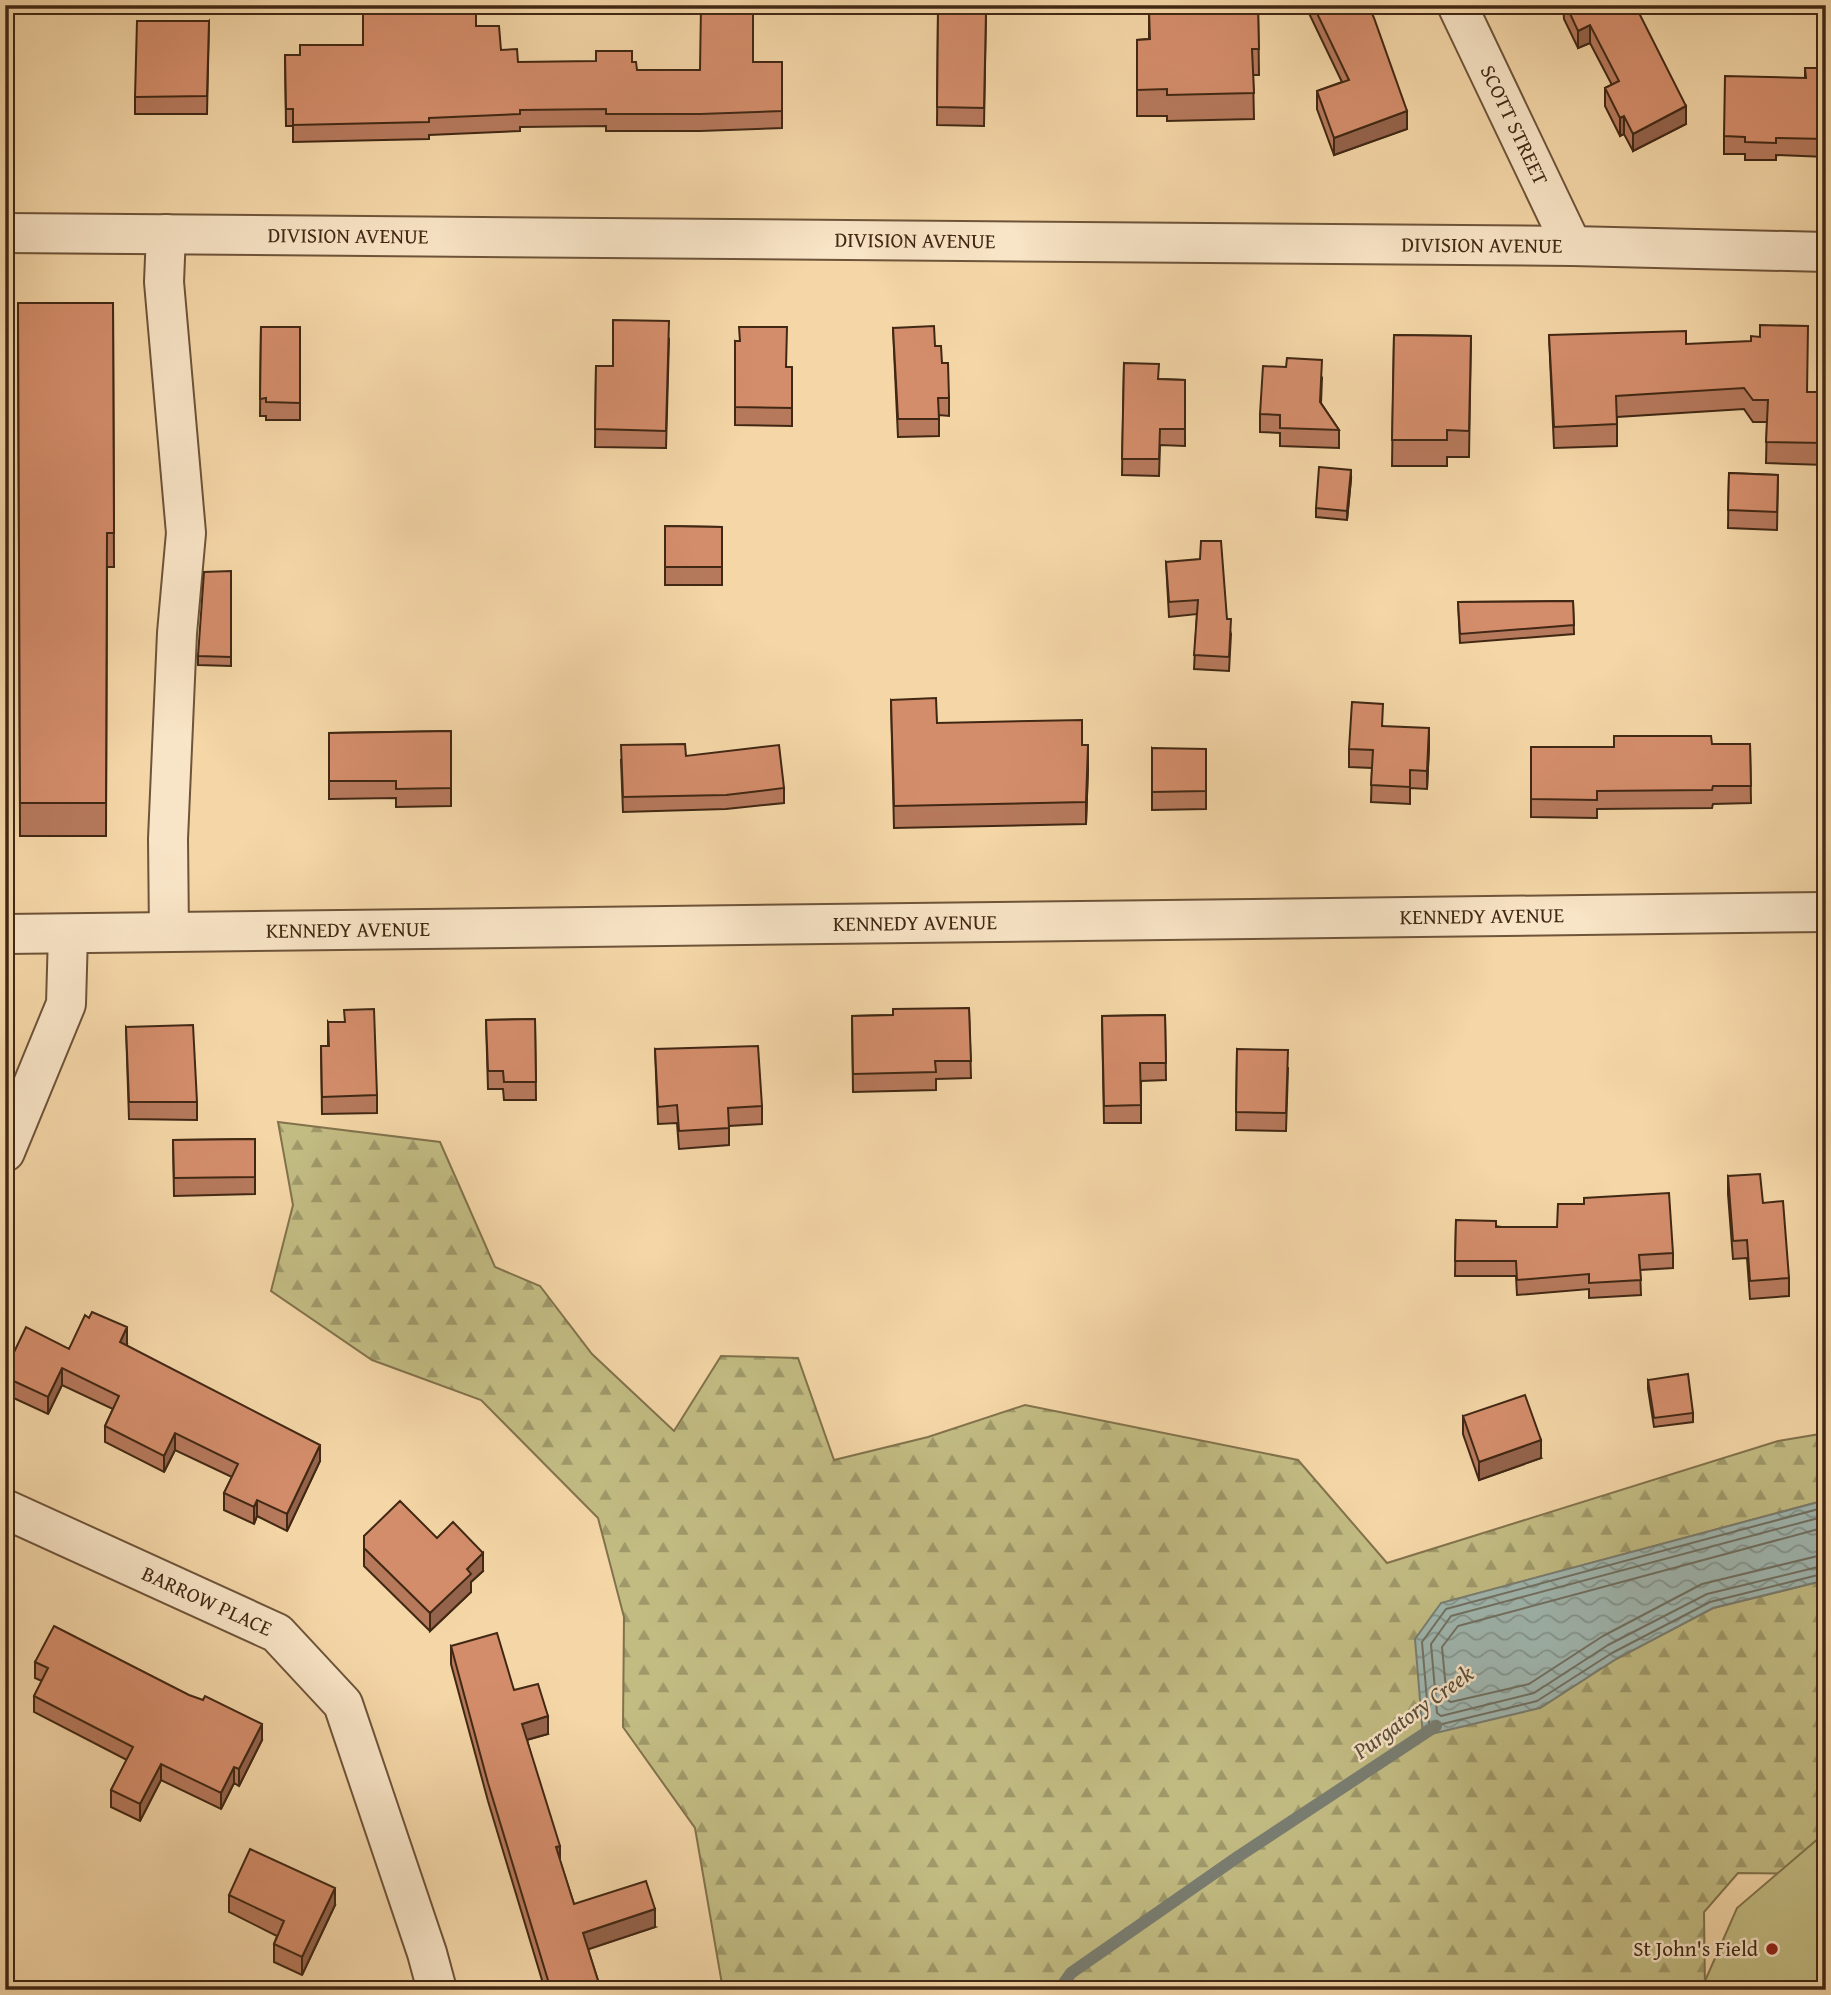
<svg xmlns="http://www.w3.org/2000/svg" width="1831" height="1995" viewBox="0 0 1831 1995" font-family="'Gentium Book Plus',serif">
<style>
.forest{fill:url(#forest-firs);stroke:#82724c;stroke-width:2}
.pitch{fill:#c2bc83;stroke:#82724c;stroke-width:2}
.water{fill:url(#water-waves);stroke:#797e72;stroke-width:2}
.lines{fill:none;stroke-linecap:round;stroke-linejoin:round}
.shore{stroke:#707062;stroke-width:2}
.stream{stroke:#797e72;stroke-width:12}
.minor-casing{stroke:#6e5439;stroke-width:42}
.minor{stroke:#f8e4c6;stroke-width:38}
.wall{fill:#b6795c;stroke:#412814;stroke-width:2}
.shaded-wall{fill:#94634b;stroke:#412814;stroke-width:2}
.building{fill:#d48d6b;stroke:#412814;stroke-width:2}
.poi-dot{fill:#8f2418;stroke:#f8e4c6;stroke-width:2.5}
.labels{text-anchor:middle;stroke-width:5;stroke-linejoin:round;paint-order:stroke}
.street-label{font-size:21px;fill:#412814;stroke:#f8e4c6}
.poi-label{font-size:21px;fill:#412814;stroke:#f8e4c6;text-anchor:end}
.water-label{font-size:23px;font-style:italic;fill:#584c3b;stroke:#f8e4c6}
</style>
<defs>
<pattern id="forest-firs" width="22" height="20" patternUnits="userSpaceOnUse" patternTransform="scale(1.75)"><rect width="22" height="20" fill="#c2bc83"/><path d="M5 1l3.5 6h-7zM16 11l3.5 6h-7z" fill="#9f996a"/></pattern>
<pattern id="water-waves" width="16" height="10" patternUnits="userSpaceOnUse" patternTransform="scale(1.75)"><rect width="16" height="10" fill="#9fb7b1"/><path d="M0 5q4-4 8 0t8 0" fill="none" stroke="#83958f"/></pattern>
</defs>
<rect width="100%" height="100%" fill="#f4d6a7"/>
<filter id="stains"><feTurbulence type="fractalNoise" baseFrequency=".00286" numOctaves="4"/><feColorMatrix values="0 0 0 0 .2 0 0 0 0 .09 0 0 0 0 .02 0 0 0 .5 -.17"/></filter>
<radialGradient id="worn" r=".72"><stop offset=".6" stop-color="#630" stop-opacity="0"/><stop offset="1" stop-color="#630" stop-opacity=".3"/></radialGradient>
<path class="forest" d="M278,1122L440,1142L495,1267L540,1286L592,1354L674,1431L721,1356L798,1358L834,1460L928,1437L1025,1405L1298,1460L1387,1563L1778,1441L1826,1433V1500L1442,1603L1540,1708L1616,1659L1713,1608L1826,1580V1874L1738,1873L1704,1912L1705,1990H723L695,1828L623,1727L624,1617L598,1518L481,1400L372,1360L271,1291L293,1205Z"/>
<path class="pitch" d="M1826,1832V1990H1701L1737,1908Z"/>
<path class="water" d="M1826,1500V1580L1713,1608L1616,1659L1540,1708L1423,1736L1415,1639L1441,1603Z"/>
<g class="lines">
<path class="shore" d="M1826,1507L1446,1609L1422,1642L1429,1724L1434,1726L1537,1701L1612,1653L1710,1602L1826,1573
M1826,1516L1451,1616L1431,1644L1437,1713L1441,1716L1534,1693L1608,1645L1707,1594L1826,1565
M1826,1527L1458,1626L1442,1647L1447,1700L1451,1702L1529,1684L1603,1636L1702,1584L1826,1554"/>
<path class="stream" d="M1059,1990L1071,1973L1239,1856L1436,1726"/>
<g class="minor-casing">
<g id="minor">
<path id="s1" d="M1457,5L1572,246"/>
<path id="s2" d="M5,233L1572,246L1826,252"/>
<path d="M166,234L164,282L186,533L177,633L168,839L169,932"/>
<path id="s3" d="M5,934L1826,912"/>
<path d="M5,1152L66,1004L68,934"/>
<path id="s4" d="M5,1509L277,1633L343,1704L427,1953L437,1990"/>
</g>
</g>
<use href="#minor" class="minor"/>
</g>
<path class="wall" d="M1305,5H1368L1407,129L1334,155L1317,109V91L1342,82Z
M1563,5H1635L1686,124L1633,151L1624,134L1620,136L1605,106V88L1612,85L1590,43L1578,48L1564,19Z
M1258,6L1259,75H1253L1254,119L1167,121V116H1137V40L1149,39V11Z
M938,11L986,12L984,126L937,125Z
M209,21L207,114H135V97Z
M476,26L501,50L518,62H632L637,70H700L753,62H782V128L700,131H606V126L520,127V131L429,135V139L293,142V126H286L285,55H300Z
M1805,68H1826V157L1776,155V160H1745V154H1724V136L1805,78Z
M18,303H113L114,567H107L106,836H20Z
M261,327H300V420H266V416H260Z
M893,328L935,346L942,363L949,398V416L939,415V436L898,437Z
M1394,335L1471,336L1469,457H1447V466H1392Z
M1549,335L1686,344L1808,392H1826V465L1766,463L1767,422H1753L1744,409L1617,417V446L1554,448Z
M669,339L666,448L595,447L596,366H613Z
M735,341L787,367H792V426L735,425Z
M1124,363L1159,379L1185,380V446L1160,445L1159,476L1122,475Z
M1322,378L1321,403L1339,430V448L1280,446V433L1260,432V414Z
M1729,473L1778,475L1777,530L1728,528Z
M1351,479L1347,520L1316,517V508Z
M665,526L722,527V585H665Z
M1166,562L1227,619L1231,634L1229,671L1194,669L1197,614L1169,617Z
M231,571V666L198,665V656Z
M1573,601L1574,634L1460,643L1458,602Z
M891,700L937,723L1082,745L1088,767L1086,824L894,828Z
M1383,726L1429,746L1427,789L1410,788V804L1371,802L1372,768L1349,767V749Z
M451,731V806L396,807V798L329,799V733Z
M1712,744H1750L1751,803L1713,804L1712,808L1597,809V818L1531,817V747H1614Z
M1152,748L1206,791V809L1152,810Z
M686,756L784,788V803L726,809L623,812L621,760Z
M969,1008L971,1078L936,1079V1090L853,1092L852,1016L893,1015Z
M1165,1015L1166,1080L1141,1081V1123H1104L1102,1016Z
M535,1019L536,1100H504L503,1089H488L486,1020Z
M328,1022L377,1095V1113L322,1114L321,1046H328Z
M126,1027L197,1102V1120L129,1119Z
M655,1049L762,1106V1124L729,1126V1145L679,1149L677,1123L658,1124Z
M1237,1049L1288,1068L1286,1131L1236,1130Z
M255,1139V1194L174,1196L173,1140Z
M1728,1176L1763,1203L1789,1278V1296L1750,1299L1747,1258L1733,1259L1728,1194Z
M1456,1220L1673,1253V1268L1640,1270L1641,1295L1589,1298V1289L1517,1295L1516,1276H1455Z
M89,1318L127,1344L126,1345L320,1461L287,1531L257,1516L254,1524L224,1510V1493L232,1477L175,1450L164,1472L105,1442V1426L113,1409L62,1385L48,1414L5,1394V1371L69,1349Z
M1648,1380L1693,1413V1422L1654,1427L1648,1389Z
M1463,1416L1541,1458L1479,1480L1463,1434Z
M364,1536L437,1538L483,1571L471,1582V1592L430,1631L364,1566Z
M451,1646L514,1690L548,1734L527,1740L560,1861L574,1904L655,1927L588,1949L601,1990H545L488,1801L451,1664Z
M35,1662L262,1740L239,1786L234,1783L221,1809L161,1780L140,1821L111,1807V1790L127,1760L34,1712V1696L42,1681L35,1678Z
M229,1895L335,1905L302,1975L274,1962V1944L277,1936L229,1912Z"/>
<path class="shaded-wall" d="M1590,25V43L1578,48V31Z
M1686,106V124L1633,151V134Z
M1407,111V129L1334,155V138Z
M1624,116V134L1620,136V118Z
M1351,470V479L1347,520V511Z
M1429,728V746L1427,789V771Z
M1088,745V767L1086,824V802Z
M127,1327V1344L120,1359V1342Z
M62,1368V1385L48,1414V1397Z
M175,1433V1450L164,1472V1456Z
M1541,1440V1458L1479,1480V1462Z
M320,1445V1461L287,1531V1514Z
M257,1500V1516L254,1524V1507Z
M483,1553V1571L471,1582V1592L430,1631V1613L467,1569Z
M548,1716V1734L522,1741V1724Z
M262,1724V1740L239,1786V1769Z
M161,1764V1780L140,1821V1804Z
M234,1767V1783L221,1809V1793Z
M560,1846V1864L556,1847Z
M335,1888V1905L302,1975V1957Z
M655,1909V1927L583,1951V1933Z"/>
<path class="building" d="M701,5H753V62H782V111L700,114H606V109L520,110V114L429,118V122L293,125V109H286L285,55H300V45H363V12L476,8V26H499L501,50L517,49L518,62L596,61V51H632V62H636L637,70H700Z
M1313,5H1368L1374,18L1407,111L1334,138L1317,91L1349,80Z
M1566,5H1635L1686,106L1633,134L1624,116L1620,118L1605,88L1619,81L1590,25L1578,31Z
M1258,6L1259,49H1252L1254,93L1167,95V89L1137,90V40L1150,39L1149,11Z
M938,11L986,12L984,108L937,107Z
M137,21H209L207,96L135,97Z
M1805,68H1826V139L1776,138V143L1745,142V137L1724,136L1725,76L1806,78Z
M18,303H113L114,533H107L106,803H20Z
M613,320L669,321L666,431L595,429L596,366H613Z
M1760,325L1808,326L1807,392H1826V443L1766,442L1768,400H1753L1744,388L1616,396L1617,424L1554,427L1549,335L1686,331V344L1751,341V336L1760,337Z
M934,326L935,346H941L942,363H948L949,398H938L939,419H898L893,328Z
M261,327H300V403L266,402V398L260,399Z
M739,327H787L786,367H792V408L735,407V341H740Z
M1394,335L1471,336L1469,431L1447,430V440H1392Z
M1287,358L1322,360L1320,402L1339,430L1280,428V415L1260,414L1263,366L1286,367Z
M1124,363L1159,364L1158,379L1185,380V429H1160L1159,459H1122Z
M1319,467L1351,470L1347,511L1316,508Z
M1729,473L1778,475L1777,512L1728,510Z
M665,526L722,527V567H665Z
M1201,541H1221L1227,619H1231L1229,657L1194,655L1198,600L1169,602L1166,562L1200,559Z
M231,571V657L198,656L204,572Z
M1573,601L1574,625L1460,634L1458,602Z
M936,698L937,723L1082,720V745H1088L1086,802L894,806L891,700Z
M1352,702L1383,704L1382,726L1429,728L1427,771L1410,770V787L1371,785L1373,750L1349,749Z
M451,731V788L396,789V781H329V733Z
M1614,736H1711L1712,744H1750L1751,786H1713L1712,790L1597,791V800L1531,799V747H1614Z
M685,744L686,756L779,745L784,788L726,795L623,797L621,745Z
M1152,748L1206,749V791L1152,792Z
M969,1008L971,1061H935L936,1072L853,1074L852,1016L893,1015V1009Z
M374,1009L377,1095L322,1097L321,1046H329L328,1022H345L344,1010Z
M1165,1015L1166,1063H1140L1141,1105L1104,1106L1102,1016Z
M535,1019L536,1082H504L503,1071H488L486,1020Z
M193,1025L197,1102H129L126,1027Z
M758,1046L762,1106L728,1108L729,1128L679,1131L677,1105L658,1107L655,1049Z
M1237,1049L1288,1050L1286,1113L1236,1112Z
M1825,1112H1826V1138Z
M255,1139V1177L174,1178L173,1140Z
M1760,1174L1763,1203L1783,1201L1789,1278L1750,1281L1747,1240L1733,1241L1728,1176Z
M1669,1193L1673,1253L1639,1255L1641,1280L1589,1283V1274L1517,1280L1516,1261H1455L1456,1220L1496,1221V1227H1557L1558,1204H1584V1198Z
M92,1312L127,1327L120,1342L320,1445L287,1514L257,1500L254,1507L224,1493L238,1464L175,1433L164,1456L105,1426L119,1396L62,1368L48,1397L5,1377V1371L26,1327L69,1349L85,1315L89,1318Z
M1688,1374L1693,1413L1654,1418L1648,1380Z
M1525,1395L1541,1440L1479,1462L1463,1416Z
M400,1501L437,1538L453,1522L483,1553L467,1569L471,1574L430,1613L364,1548V1536Z
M54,1626L189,1695L203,1700L205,1696L262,1724L239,1769L234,1767L221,1793L161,1764L140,1804L111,1790L133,1747L34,1696L48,1668L35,1662Z
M497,1633L514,1690L538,1684L548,1716L522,1724L560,1846L556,1847L574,1904L646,1881L655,1909L583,1933L601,1990H551L488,1783L451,1646Z
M250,1849L335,1888L302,1957L274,1944L284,1921L229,1895Z"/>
<circle class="poi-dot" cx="1772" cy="1949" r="7"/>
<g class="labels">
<g class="street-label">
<text dy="7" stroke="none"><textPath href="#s1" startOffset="133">SCOTT STREET</textPath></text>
<text dy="7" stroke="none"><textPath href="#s2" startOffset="343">DIVISION AVENUE</textPath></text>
<text dy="7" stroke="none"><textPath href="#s2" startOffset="910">DIVISION AVENUE</textPath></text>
<text dy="7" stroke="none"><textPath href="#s2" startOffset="1477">DIVISION AVENUE</textPath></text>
<text dy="7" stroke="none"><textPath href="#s3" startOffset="1477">KENNEDY AVENUE</textPath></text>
<text dy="7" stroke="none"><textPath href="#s3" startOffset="910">KENNEDY AVENUE</textPath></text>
<text dy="7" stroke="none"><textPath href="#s3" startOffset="343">KENNEDY AVENUE</textPath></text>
<text dy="7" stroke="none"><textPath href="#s4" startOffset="222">BARROW PLACE</textPath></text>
</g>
<g class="poi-label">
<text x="1758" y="1956">St John's Field</text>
</g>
<g class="water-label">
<text transform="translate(1413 1712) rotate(-36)" y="8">Purgatory Creek</text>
</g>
</g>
<rect width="1831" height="1995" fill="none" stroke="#f4d6a7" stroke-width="28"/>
<rect x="7" y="7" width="1817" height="1981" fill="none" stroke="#412814" stroke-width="3.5"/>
<rect x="14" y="14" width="1803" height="1967" fill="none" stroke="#412814" stroke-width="2"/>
<rect width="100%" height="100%" filter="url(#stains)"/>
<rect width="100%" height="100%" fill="url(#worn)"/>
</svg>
